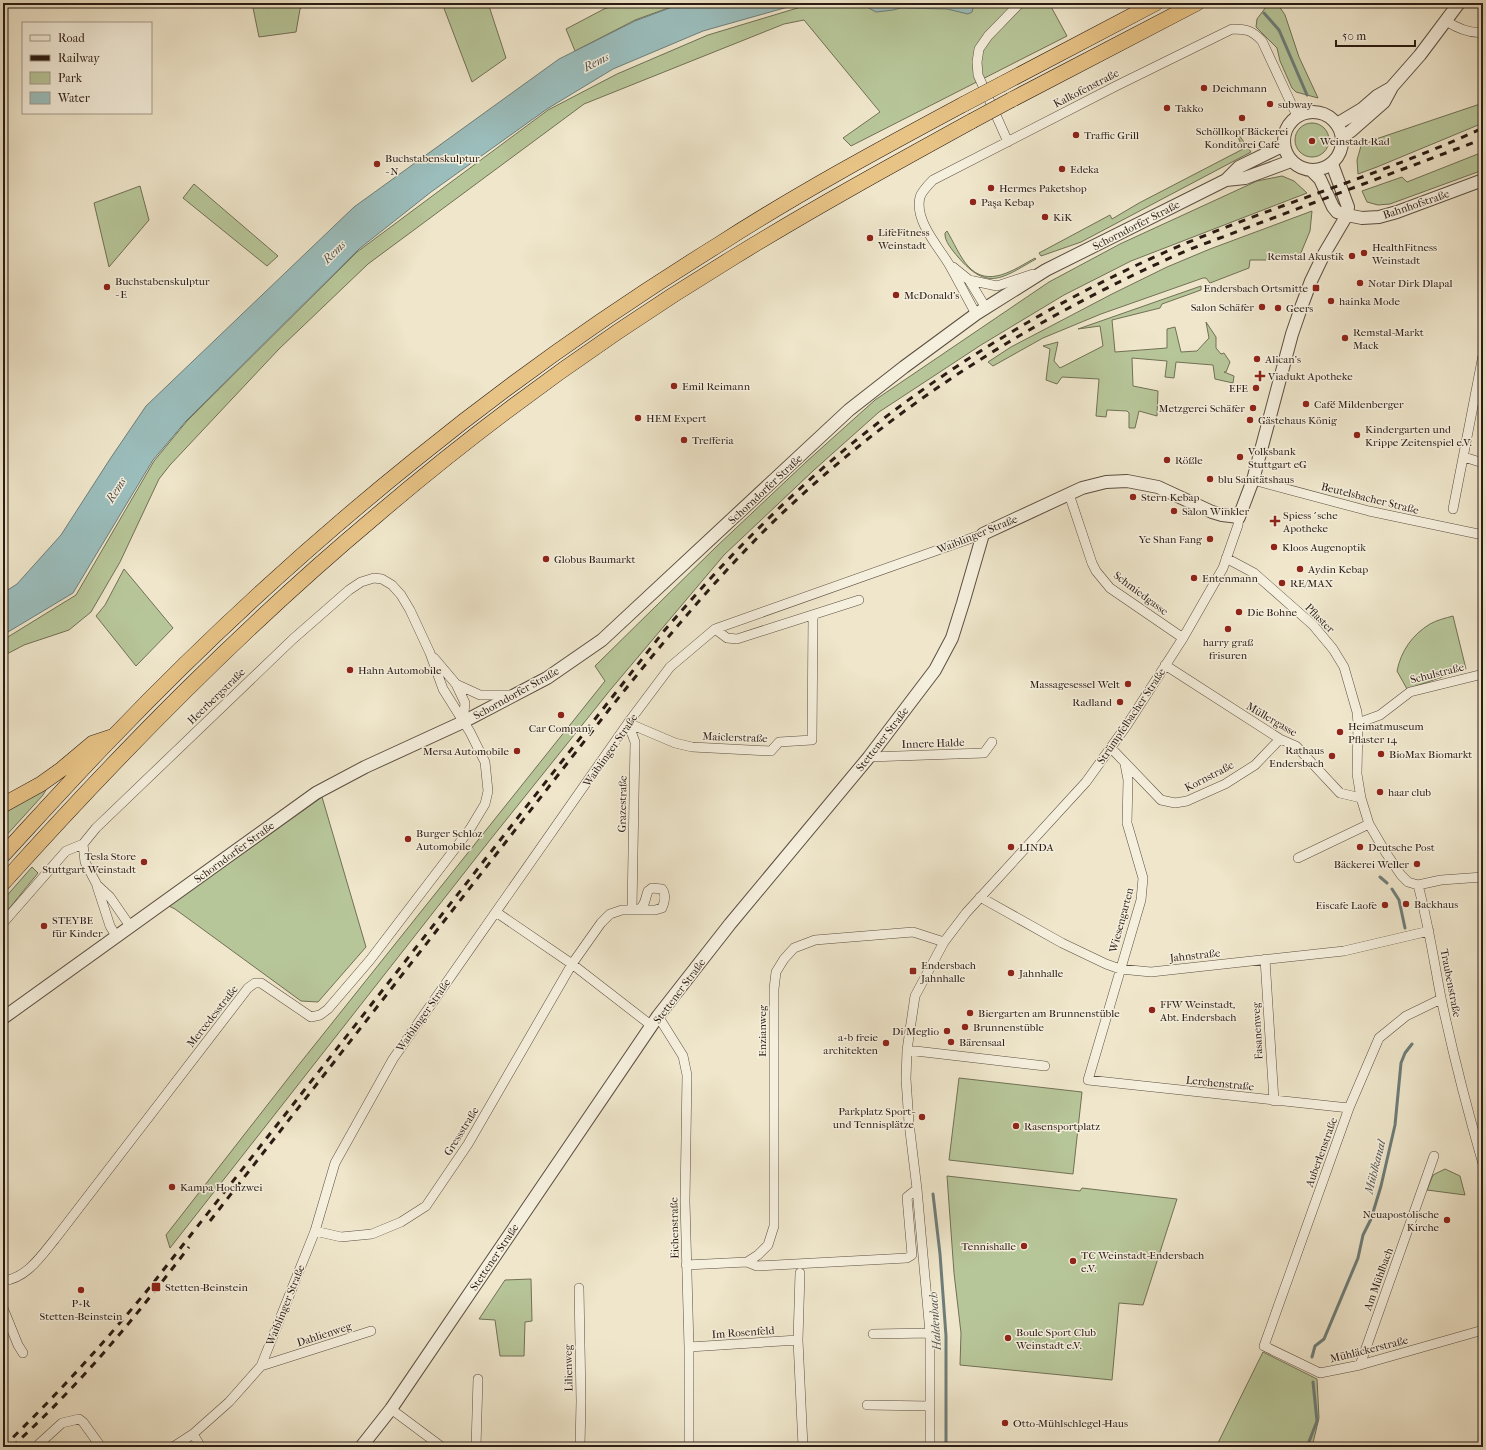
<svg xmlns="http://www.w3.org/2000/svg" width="1486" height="1450" viewBox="0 0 1486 1450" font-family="'IM FELL French Canon',serif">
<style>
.green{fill:#b7c699;stroke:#717056}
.water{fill:#9bbebd;stroke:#6e7d79}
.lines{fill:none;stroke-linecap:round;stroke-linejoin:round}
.stream{stroke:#6e7d79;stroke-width:3}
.minor-casing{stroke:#5c4e41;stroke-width:10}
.tertiary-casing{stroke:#5c4e41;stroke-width:14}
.trunk-casing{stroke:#2b1b13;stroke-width:16}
.minor{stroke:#f5efdd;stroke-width:9}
.tertiary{stroke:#f5efdd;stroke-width:12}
.trunk{stroke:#e8c386;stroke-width:15}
.rail{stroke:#2b1b13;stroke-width:3;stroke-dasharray:7 7;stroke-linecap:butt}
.trunk-bridge-casing{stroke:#2b1b13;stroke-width:16;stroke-linecap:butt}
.trunk-bridge{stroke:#e8c386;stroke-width:15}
.poi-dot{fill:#8f2418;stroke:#f5efdd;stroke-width:1.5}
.labels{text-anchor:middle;stroke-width:3;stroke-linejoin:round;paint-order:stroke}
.street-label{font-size:11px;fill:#2b1b13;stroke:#f5efdd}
.poi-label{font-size:11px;fill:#2b1b13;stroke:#f5efdd;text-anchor:start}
.water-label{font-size:12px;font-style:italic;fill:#52544e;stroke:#f5efdd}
</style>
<rect width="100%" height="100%" fill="#efe6cb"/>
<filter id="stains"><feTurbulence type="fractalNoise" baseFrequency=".005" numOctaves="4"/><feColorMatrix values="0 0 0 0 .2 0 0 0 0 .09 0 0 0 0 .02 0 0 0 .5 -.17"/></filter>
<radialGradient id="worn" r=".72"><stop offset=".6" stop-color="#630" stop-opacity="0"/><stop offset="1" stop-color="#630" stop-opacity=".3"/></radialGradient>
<path class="green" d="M252,3H307L300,9L296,32L259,37Z
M442,3H488L506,58L472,82Z
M621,3H682L635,20L575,51L566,29L604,9Z
M814,3H1049L1067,36L851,146L843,138L880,112L804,20L784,24L584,104L368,264L279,349L170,465L159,479L120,562L91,612L69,630L24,645L3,656V640L76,595L154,461L187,421L357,252L548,110L617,74L708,35Z
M1269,3H1277L1285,15L1299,57L1318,98L1296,92L1292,88L1280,61L1277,48L1256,27L1257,19Z
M1483,103V123L1377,167L1358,174L1357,160L1361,146L1376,139Z
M1295 140a17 17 0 1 1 34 0a17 17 0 1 1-34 0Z
M1239,135L1251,152L1081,242L1041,256L1039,253L1110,215L1112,219L1139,203L1243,149L1238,137Z
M1483,152V170L1390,204L1378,205L1367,202L1362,191L1402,177L1407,182Z
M1282,176L1294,181L1307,193L1131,261L1064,295L981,345L879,412L814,470L724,555L611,689L490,840L170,1248L166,1235L297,1067L605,681L595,666L716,547L806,462L875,400L1049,282L1120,244L1257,181Z
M194,184L278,256L267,266L183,198Z
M140,186L149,220L109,267L94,203Z
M1312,211L1310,231L1298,260H1250L1249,268L1210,283L1206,278H1203L1101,314L1043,338L993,366L988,362L1011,347L1112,294L1167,267L1210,249Z
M947,231C953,241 961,259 968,266C988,289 1015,269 1035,258L1036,259C1002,278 988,292 958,257C953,251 944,241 945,233Z
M1201,286V290L1162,304L1160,308L1112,320L1115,352L1167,348V329L1175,327L1181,352L1197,351L1209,338L1206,322L1216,337V348L1221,354L1224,353L1230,362L1226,372H1224L1234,376L1233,383L1215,379L1213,365L1176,362L1174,378L1165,377L1167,361L1132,358L1133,386L1158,391L1157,416L1139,411L1135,428H1129V413L1127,411L1107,410L1106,417L1096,416L1099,379L1062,377L1057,384L1046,380L1050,349L1043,346L1058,342L1054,361L1060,368L1103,346L1100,326L1078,329Z
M124,569L173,628L136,666L96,616L105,605Z
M1453,616L1466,669L1407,689L1397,671C1401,651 1412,635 1430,624C1437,620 1446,618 1453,616Z
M47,788L43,795L3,839V811Z
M322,797L366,947L318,1002L301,1001L175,909L169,906Z
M32,867L38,873L3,916V900Z
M959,1078L1082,1092L1073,1174L949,1160Z
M1445,1169L1460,1176L1465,1195L1427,1190L1433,1175Z
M947,1176L1080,1191L1082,1188L1177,1199L1143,1305L1119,1303L1112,1380L960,1365L961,1333L954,1273Z
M531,1279L532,1321L525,1322L524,1356H500L495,1320L479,1319L505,1280Z
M1263,1352L1317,1379L1319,1418L1312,1447H1216Z"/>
<path class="water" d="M683,3H802L703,31L613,69L547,109L431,192L359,249L186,421L153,460L73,593L3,635V593L17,584L61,535L110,459L146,406L354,207L559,59L635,21Z
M863,3C874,3 883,9 894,5L891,3H967L974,5L972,12L968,14L947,9L901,8L893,10L876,12L865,6Z"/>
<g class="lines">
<path class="stream" d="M1264,13L1279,30L1307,95
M1380,877L1387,883
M1392,889L1399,900L1405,928
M933,1194L940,1254L946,1336V1447
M1312,1357L1315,1346L1324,1339L1358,1258L1363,1235L1371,1219L1381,1186L1395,1125L1401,1063L1405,1053L1412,1044
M1307,1447L1317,1421L1313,1382"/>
<g class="minor-casing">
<path id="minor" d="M1446,21C1457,28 1470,34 1483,32
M1008,142L978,75L977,62L979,49L988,36L1020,3
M953,267L969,280L986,308
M969,280L997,286L1033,274
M976,314C967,298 959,282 950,266C939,247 914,221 920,197C922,191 928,185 933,180L1116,86L1232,29C1246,29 1252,30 1262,41L1297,116
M1464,457L1483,463
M1253,480L1369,511L1483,535
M1069,494L1092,563L1096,571L1110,588L1183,638
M1453,509L1483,355
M1226,558L1254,573L1313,625L1333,649L1344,667L1357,712L1358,723L1357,774L1361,798L1369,824L1386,853L1401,875L1408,882L1418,885
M715,629L727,638L737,639L859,600
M434,658L456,684L465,703L463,722
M1165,665L1280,739L1296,746L1340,793L1361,798
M456,684L480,695H512
M628,723L675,743L692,747L771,751L779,742L812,740L813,615
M628,723L635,742L632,909
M1358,723L1380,715L1410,692L1483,674
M1111,748L1161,800L1175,803L1187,801L1225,784L1255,765L1280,739
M869,757L984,753L992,742
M1125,764L1128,780L1127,823L1143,878L1141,900L1088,1080L1349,1108
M1298,858L1369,824
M1418,885C1428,922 1434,961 1441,998C1453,1054 1467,1109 1483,1164
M1418,885L1441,880L1483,877
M97,886L110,926L116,936
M980,897L1062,943L1106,964L1120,969L1151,972L1344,951L1429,931
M496,912L572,964L652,1026
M3,923L66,851L83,844
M1265,959L1274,1101
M1441,999L1406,1016L1379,1038L1349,1108L1264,1346L1320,1373L1360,1365L1483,1330
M658,1016L683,1056L687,1075L685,1201L689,1347V1447
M907,1050L1045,1066
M315,1231L341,1237L372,1234L401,1222L426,1206L468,1144L572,964L601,923L610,914L622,910H655L662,908C665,902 666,894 662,889L652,888L648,891C645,898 646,905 639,909
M747,1262L757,1266L907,1258L912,1255L907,1197L917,1189
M686,1265L747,1262L758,1255L768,1245L774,1226V989L776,972L784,959L794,948L815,940L913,932L944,942
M800,1273L798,1340L803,1447
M3,1281C27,1278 41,1256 55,1239L248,988L255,983H261L311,1017L320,1015L328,1009L370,960L470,829L485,804L488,791L485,762L470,732L443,689L430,653L410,610L401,595L392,585L382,579L374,578L361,582L349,590L293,639L96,828L83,844L85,862L97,885L110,897L130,926
M579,1288L581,1401L580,1447
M3,1308L18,1345L23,1353
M873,1334L930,1333
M689,1347L798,1340
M1360,1365L1434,1156
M261,1366L371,1331
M867,1405L930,1406
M391,1409L442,1447
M193,1434L201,1447
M37,1447L39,1444L62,1423L79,1419L83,1422L101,1447
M173,1447L193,1434L229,1402L261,1366L315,1231L335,1163L393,1059L628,723L670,667L715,629L983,534
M476,1447L478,1379
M930,1447V1333L917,1189L909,1123L906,1079L907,1050L915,996L944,942L966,913L1086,782L1127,725L1183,638L1223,568L1238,525L1239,517"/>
</g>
<g class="tertiary-casing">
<path id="tertiary" d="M1284 141a29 29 0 1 1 58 0a29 29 0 1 1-58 0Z
M1337,124L1362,109L1377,96L1391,88L1420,55L1459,3
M1342,137L1351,131L1384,102L1391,89
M1312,171L1320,179L1333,207L1337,212L1347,215L1362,218L1379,217L1397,212L1483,180
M1226,180L1245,178L1291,161
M3,1018L316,793L365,767L463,722L547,678L602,640L849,410L904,367L976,314L1046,270L1226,180L1239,167L1284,145
M361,1447L391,1409L658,1016L730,924L869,757L935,670L952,638L963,603L983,534L1082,488L1106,482L1127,481L1158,487L1212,512L1222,515L1239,517L1253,480L1292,334L1302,305L1311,281L1324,254L1347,215L1348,207L1332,164"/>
</g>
<g class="trunk-casing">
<path id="trunk" d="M1002,84L1156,3
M1011,100L1197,3
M3,805L41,784L62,769L93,743L111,737
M3,855C39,816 75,776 112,738C207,639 309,545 416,459C512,381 613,310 718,245C797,194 880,149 964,104
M3,883C120,753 242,628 376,516C487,421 609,333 734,257C812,209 892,165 972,121"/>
</g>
<use href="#minor" class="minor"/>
<use href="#tertiary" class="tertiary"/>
<use href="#trunk" class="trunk"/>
<path class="rail" d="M210,1221L608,711C659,647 711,584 769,526C890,407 1033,318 1188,250L1483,139
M3,1447C56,1396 104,1343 150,1287L664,631C696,594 729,557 764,523C871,416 1000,330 1137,265C1249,212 1370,180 1483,128
M12,1447C29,1431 46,1415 62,1398C108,1351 149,1299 189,1247"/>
<g class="trunk-bridge-casing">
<path id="trunk-bridge" d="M964,104L1002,84
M972,121L1011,100"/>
</g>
<use href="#trunk-bridge" class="trunk-bridge"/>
</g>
<g class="poi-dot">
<circle cx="1204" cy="88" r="4"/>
<circle cx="1270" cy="104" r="4"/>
<circle cx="1167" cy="108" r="4"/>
<circle cx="1242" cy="118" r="4"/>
<circle cx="1076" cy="135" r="4"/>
<circle cx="1312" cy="141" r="4"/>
<circle cx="377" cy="164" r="4"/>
<circle cx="1062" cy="169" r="4"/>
<circle cx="991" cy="188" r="4"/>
<circle cx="973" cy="202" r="4"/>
<circle cx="1045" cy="217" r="4"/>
<circle cx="870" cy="238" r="4"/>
<circle cx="1364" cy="253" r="4"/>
<circle cx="1352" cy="256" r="4"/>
<circle cx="1360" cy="283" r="4"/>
<circle cx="107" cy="287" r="4"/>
<rect x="1312" y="284" width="8" height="8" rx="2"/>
<circle cx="896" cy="295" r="4"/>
<circle cx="1331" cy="301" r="4"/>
<circle cx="1262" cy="307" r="4"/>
<circle cx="1278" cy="308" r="4"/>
<circle cx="1345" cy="338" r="4"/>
<circle cx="1257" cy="359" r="4"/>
<path d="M1258 370h4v4h4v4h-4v4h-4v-4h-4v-4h4z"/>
<circle cx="674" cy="386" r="4"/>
<circle cx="1256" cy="388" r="4"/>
<circle cx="1306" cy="404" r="4"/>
<circle cx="1253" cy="408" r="4"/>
<circle cx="638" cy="418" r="4"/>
<circle cx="1250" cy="420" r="4"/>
<circle cx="1357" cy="435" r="4"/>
<circle cx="684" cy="440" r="4"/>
<circle cx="1240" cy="457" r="4"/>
<circle cx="1167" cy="460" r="4"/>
<circle cx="1210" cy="479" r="4"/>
<circle cx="1133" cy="497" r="4"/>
<circle cx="1174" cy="511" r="4"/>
<path d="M1273 515h4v4h4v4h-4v4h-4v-4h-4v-4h4z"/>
<circle cx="1210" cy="539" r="4"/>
<circle cx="1274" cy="547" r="4"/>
<circle cx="546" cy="559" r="4"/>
<circle cx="1300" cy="569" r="4"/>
<circle cx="1194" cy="578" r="4"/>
<circle cx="1282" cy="583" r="4"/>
<circle cx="1239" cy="612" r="4"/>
<circle cx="1228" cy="629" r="4"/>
<circle cx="350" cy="670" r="4"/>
<circle cx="1128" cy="684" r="4"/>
<circle cx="1120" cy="702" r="4"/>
<circle cx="561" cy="715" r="4"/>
<circle cx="1340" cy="732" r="4"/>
<circle cx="517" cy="751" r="4"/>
<circle cx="1381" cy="754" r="4"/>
<circle cx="1332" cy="756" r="4"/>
<circle cx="1380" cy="792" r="4"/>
<circle cx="408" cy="839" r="4"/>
<circle cx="1011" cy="847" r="4"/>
<circle cx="1360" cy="847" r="4"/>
<circle cx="144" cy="862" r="4"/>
<circle cx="1417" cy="864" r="4"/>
<circle cx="1406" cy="904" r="4"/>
<circle cx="1385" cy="905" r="4"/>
<circle cx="44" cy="926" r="4"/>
<rect x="909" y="967" width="8" height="8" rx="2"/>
<circle cx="1011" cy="973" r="4"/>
<circle cx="1152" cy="1010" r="4"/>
<circle cx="970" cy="1013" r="4"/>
<circle cx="965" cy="1027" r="4"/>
<circle cx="947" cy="1031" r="4"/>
<circle cx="951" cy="1042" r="4"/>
<circle cx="886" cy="1043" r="4"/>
<circle cx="922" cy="1117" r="4"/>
<circle cx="1016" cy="1126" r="4"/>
<circle cx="172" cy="1187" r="4"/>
<circle cx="1447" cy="1220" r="4"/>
<circle cx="1024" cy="1246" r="4"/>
<circle cx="1073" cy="1261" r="4"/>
<rect x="151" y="1282" width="10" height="10" rx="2"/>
<circle cx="81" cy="1290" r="4"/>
<circle cx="1008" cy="1338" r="4"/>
<circle cx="1005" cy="1423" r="4"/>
</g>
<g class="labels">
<g class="street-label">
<text transform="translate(1086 88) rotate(-27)" y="4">Kalkofenstraße</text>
<text transform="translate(1416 204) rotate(-19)" y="4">Bahnhofstraße</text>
<text transform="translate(1136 225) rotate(-27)" y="4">Schorndorfer Straße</text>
<text transform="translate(765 489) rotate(-43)" y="4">Schorndorfer Straße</text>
<text transform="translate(1370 498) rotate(14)" y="4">Beutelsbacher Straße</text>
<text transform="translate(977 534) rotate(-22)" y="4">Waiblinger Straße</text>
<text transform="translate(1141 593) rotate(37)" y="4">Schmiedgasse</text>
<text transform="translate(1320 618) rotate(45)" y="4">Pflaster</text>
<text transform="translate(1437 673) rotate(-14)" y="4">Schulstraße</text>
<text transform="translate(516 693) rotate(-29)" y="4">Schorndorfer Straße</text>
<text transform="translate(216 696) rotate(-44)" y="4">Heerbergstraße</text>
<text transform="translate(1131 716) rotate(-56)" y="4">Strümpfelbacher Straße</text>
<text transform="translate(1272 719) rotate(30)" y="4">Müllergasse</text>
<text transform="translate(735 737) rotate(2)" y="4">Maiclerstraße</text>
<text transform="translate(882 739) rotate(-52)" y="4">Stettener Straße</text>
<text transform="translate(933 743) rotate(-2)" y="4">Innere Halde</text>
<text transform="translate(610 750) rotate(-55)" y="4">Waiblinger Straße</text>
<text transform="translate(1209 776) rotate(-27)" y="4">Kornstraße</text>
<text transform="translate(622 804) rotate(-89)" y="4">Grazestraße</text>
<text transform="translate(234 852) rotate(-36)" y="4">Schorndorfer Straße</text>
<text transform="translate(1121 920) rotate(-75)" y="4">Wiesengarten</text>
<text transform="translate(1195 955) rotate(-6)" y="4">Jahnstraße</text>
<text transform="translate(1451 983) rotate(79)" y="4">Traubenstraße</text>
<text transform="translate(679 991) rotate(-53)" y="4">Stettener Straße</text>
<text transform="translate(423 1015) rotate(-55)" y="4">Waiblinger Straße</text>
<text transform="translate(212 1016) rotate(-52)" y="4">Mercedesstraße</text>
<text transform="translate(762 1031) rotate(-90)" y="4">Enzianweg</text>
<text transform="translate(1257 1031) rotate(-93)" y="4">Fasanenweg</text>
<text transform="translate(1220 1083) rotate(6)" y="4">Lerchenstraße</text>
<text transform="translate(461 1131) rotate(-58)" y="4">Gressstraße</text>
<text transform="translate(1321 1152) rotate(-70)" y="4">Auberlenstraße</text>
<text transform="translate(674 1228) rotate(-91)" y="4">Eichenstraße</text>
<text transform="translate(494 1257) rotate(-56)" y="4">Stettener Straße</text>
<text transform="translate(1378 1279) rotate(-70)" y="4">Am Mühlbach</text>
<text transform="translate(285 1305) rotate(-68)" y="4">Waiblinger Straße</text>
<text transform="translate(743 1332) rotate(-4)" y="4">Im Rosenfeld</text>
<text transform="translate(324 1334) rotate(-18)" y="4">Dahlienweg</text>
<text transform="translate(1369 1349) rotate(-14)" y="4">Mühläckerstraße</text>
<text transform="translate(568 1368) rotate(-91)" y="4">Lilienweg</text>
</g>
<g class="poi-label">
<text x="1212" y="92">Deichmann</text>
<text x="1278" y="108">subway</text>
<text x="1175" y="112">Takko</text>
<text x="1242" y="135" text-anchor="middle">Schöllkopf Bäckerei<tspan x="1242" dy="13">Konditorei Cafe</tspan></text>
<text x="1084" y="139">Traffic Grill</text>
<text x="1320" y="145">Weinstadt Rad</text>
<text x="385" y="162">Buchstabenskulptur<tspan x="385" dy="13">- N</tspan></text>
<text x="1070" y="173">Edeka</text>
<text x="999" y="192">Hermes Paketshop</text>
<text x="981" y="206">Paşa Kebap</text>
<text x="1053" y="221">KiK</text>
<text x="878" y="236">LifeFitness<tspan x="878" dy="13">Weinstadt</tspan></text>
<text x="1372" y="251">HealthFitness<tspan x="1372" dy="13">Weinstadt</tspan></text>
<text x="1344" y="260" text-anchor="end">Remstal Akustik</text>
<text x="115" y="285">Buchstabenskulptur<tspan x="115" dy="13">- E</tspan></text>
<text x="1368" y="287">Notar Dirk Dlapal</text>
<text x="1308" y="292" text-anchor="end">Endersbach Ortsmitte</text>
<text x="904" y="299">McDonald's</text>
<text x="1339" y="305">hainka Mode</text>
<text x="1254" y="311" text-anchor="end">Salon Schäfer</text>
<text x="1286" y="312">Geers</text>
<text x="1353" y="336">Remstal-Markt<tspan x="1353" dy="13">Mack</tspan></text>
<text x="1265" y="363">Alican's</text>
<text x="1268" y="380">Viadukt Apotheke</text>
<text x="682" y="390">Emil Reimann</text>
<text x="1248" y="392" text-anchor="end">EFE</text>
<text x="1314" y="408">Café Mildenberger</text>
<text x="1245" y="412" text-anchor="end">Metzgerei Schäfer</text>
<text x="646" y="422">HEM Expert</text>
<text x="1258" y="424">Gästehaus König</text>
<text x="1365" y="433">Kindergarten und<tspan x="1365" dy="13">Krippe Zeitenspiel e.V.</tspan></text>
<text x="692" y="444">Trefferia</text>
<text x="1248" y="455">Volksbank<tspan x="1248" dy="13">Stuttgart eG</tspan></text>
<text x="1175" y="464">Rößle</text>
<text x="1218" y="483">blu Sanitätshaus</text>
<text x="1141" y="501">Stern Kebap</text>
<text x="1182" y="515">Salon Winkler</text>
<text x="1283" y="519">Spiess´sche<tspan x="1283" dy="13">Apotheke</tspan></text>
<text x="1202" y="543" text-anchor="end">Ye Shan Fang</text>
<text x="1282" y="551">Kloos Augenoptik</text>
<text x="554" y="563">Globus Baumarkt</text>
<text x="1308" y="573">Aydin Kebap</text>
<text x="1202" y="582">Entenmann</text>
<text x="1290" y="587">RE/MAX</text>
<text x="1247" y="616">Die Bohne</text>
<text x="1228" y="646" text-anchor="middle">harry graß<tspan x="1228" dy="13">frisuren</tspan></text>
<text x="358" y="674">Hahn Automobile</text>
<text x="1120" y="688" text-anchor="end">Massagesessel Welt</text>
<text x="1112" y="706" text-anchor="end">Radland</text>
<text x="1348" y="730">Heimatmuseum<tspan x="1348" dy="13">Pflaster 14</tspan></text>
<text x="561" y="732" text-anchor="middle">Car Company</text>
<text x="1324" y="754" text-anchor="end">Rathaus<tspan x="1324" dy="13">Endersbach</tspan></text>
<text x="509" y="755" text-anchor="end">Mersa Automobile</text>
<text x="1389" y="758">BioMax Biomarkt</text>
<text x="1388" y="796">haar club</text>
<text x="416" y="837">Burger Schloz<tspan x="416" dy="13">Automobile</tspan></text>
<text x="1019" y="851">LINDA</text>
<text x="1368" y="851">Deutsche Post</text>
<text x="136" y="860" text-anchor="end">Tesla Store<tspan x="136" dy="13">Stuttgart Weinstadt</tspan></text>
<text x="1409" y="868" text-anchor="end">Bäckerei Weller</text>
<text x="1414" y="908">Backhaus</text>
<text x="1377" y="909" text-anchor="end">Eiscafe Laofe</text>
<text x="52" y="924">STEYBE<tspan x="52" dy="13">für Kinder</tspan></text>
<text x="921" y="969">Endersbach<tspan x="921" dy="13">Jahnhalle</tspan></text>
<text x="1019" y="977">Jahnhalle</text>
<text x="1160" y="1008">FFW Weinstadt,<tspan x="1160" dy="13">Abt. Endersbach</tspan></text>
<text x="978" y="1017">Biergarten am Brunnenstüble</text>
<text x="973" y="1031">Brunnenstüble</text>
<text x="939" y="1035" text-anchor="end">Di Meglio</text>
<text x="878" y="1041" text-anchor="end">a+b freie<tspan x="878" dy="13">architekten</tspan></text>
<text x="959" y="1046">Bärensaal</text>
<text x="914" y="1115" text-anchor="end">Parkplatz Sport-<tspan x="914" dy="13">und Tennisplätze</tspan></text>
<text x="1024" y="1130">Rasensportplatz</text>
<text x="180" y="1191">Kampa Hochzwei</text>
<text x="1439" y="1218" text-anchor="end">Neuapostolische<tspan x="1439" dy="13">Kirche</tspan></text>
<text x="1016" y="1250" text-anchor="end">Tennishalle</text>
<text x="1081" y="1259">TC Weinstadt-Endersbach<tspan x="1081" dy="13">e.V.</tspan></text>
<text x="165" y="1291">Stetten-Beinstein</text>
<text x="81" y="1307" text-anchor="middle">P+R<tspan x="81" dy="13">Stetten-Beinstein</tspan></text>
<text x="1016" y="1336">Boule Sport Club<tspan x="1016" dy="13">Weinstadt e.V.</tspan></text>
<text x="1013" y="1427">Otto-Mühlschlegel-Haus</text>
</g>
<g class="water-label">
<text transform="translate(596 62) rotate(-27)" y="4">Rems</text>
<text transform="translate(334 252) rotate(-45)" y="4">Rems</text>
<text transform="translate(116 490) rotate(-58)" y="4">Rems</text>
<text transform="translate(1375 1167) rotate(-76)" y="4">Mühlkanal</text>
<text transform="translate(935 1321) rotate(-94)" y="4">Haldenbach</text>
</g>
</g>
<rect width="1486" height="1450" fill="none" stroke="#efe6cb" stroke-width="16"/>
<rect x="4" y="4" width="1478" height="1442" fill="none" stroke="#2b1b13" stroke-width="2"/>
<rect x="8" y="8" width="1470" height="1434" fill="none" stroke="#2b1b13"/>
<rect x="22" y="22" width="130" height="92" fill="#f5efdd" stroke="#a49a8c"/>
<rect x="30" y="35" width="20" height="6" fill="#f5efdd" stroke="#a49a8c"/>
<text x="58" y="42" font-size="12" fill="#2b1b13">Road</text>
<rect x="30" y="55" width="20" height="6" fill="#2b1b13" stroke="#a49a8c"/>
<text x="58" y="62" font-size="12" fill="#2b1b13">Railway</text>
<rect x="30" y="72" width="20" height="12" fill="#b7c699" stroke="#a49a8c"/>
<text x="58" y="82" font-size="12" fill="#2b1b13">Park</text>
<rect x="30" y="92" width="20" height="12" fill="#9bbebd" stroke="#a49a8c"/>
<text x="58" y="102" font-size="12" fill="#2b1b13">Water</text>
<path d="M1336 40v6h79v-6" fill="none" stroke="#2b1b13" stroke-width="2"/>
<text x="1342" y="40" font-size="12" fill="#2b1b13" stroke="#f5efdd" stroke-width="3" paint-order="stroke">50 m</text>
<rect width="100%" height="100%" filter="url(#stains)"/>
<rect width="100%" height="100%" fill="url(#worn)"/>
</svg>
